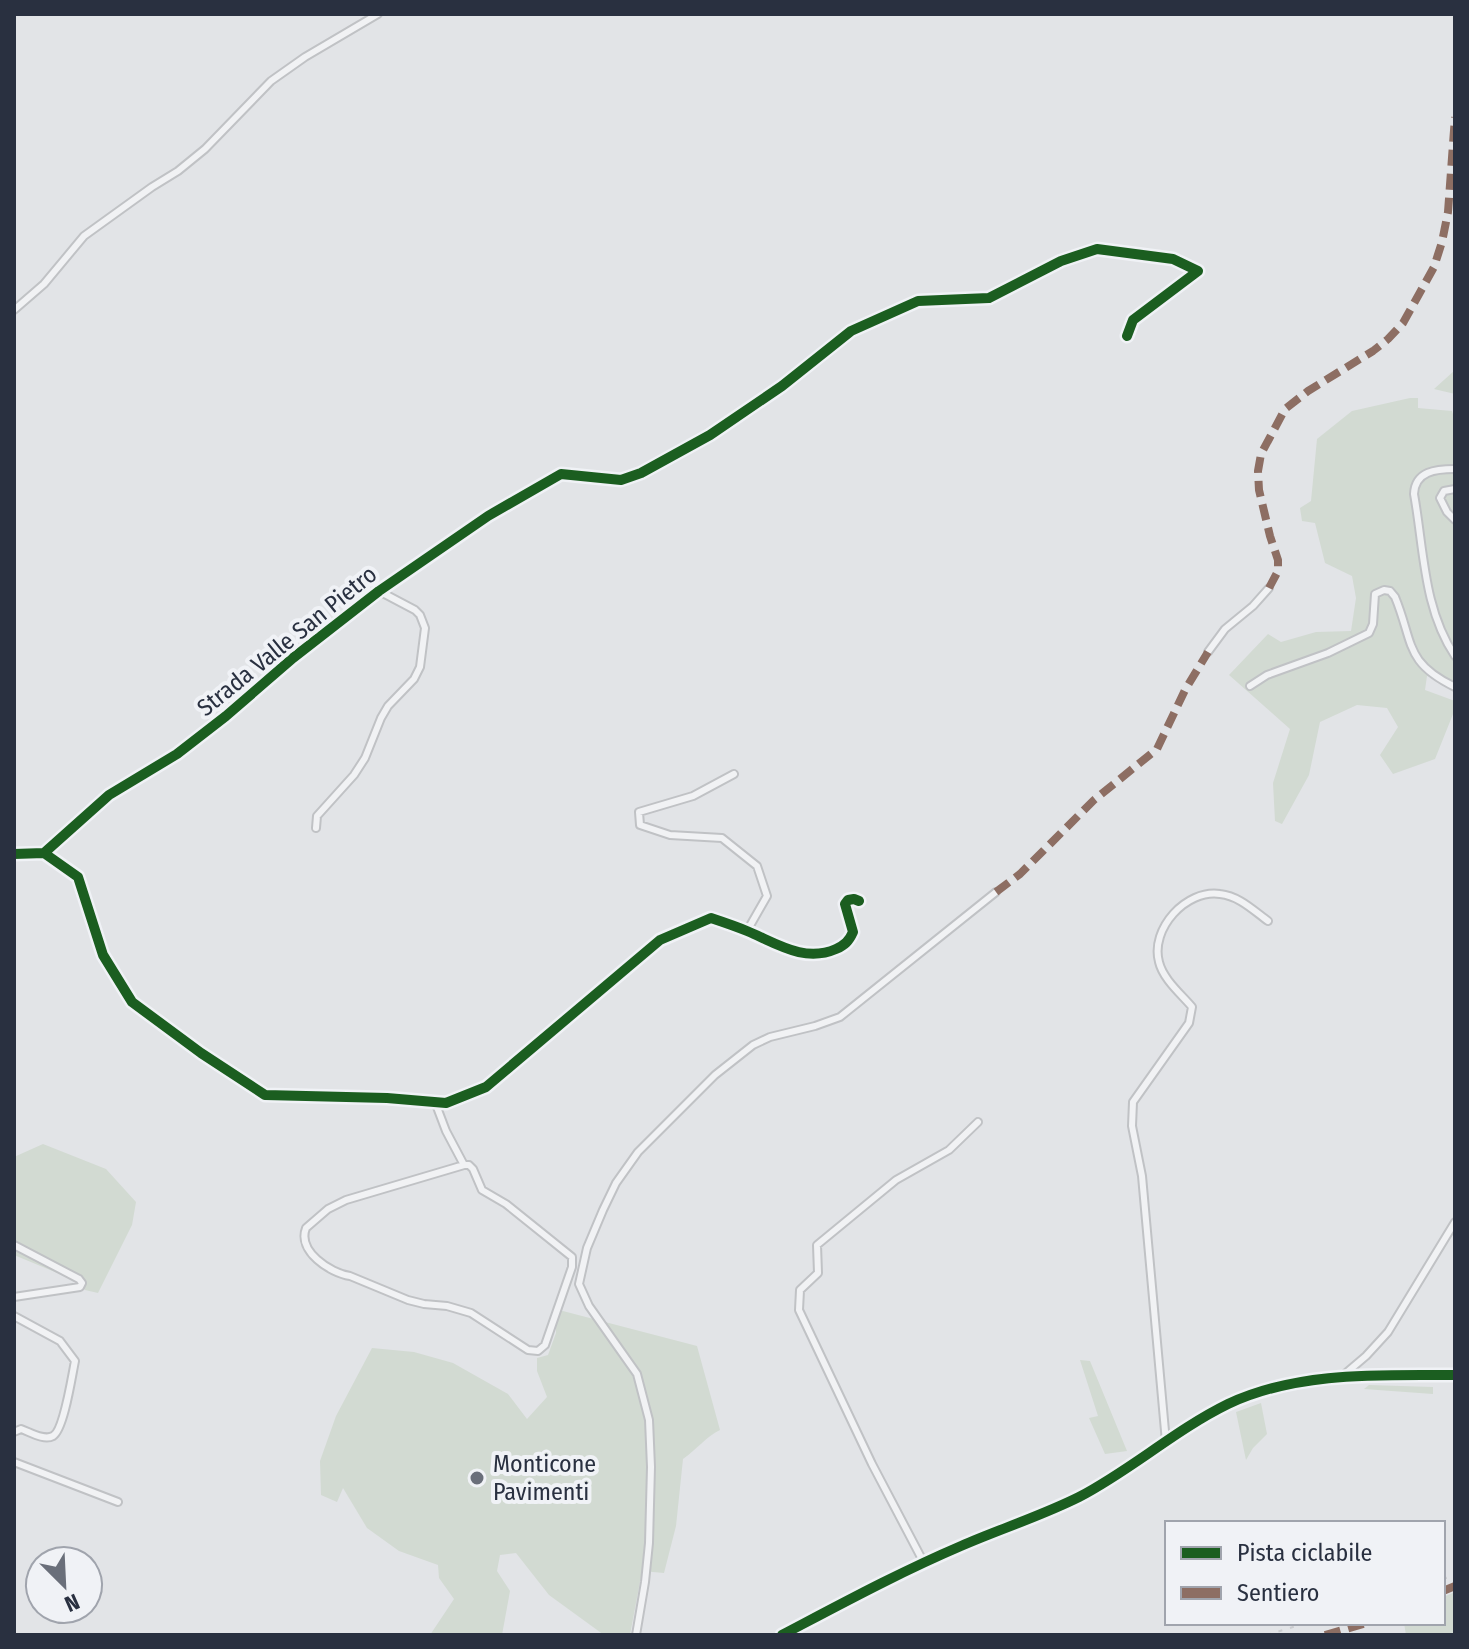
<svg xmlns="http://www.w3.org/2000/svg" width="1469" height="1649" viewBox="0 0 1469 1649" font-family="'Fira Sans Condensed',sans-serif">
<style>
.green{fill:#d2dad2}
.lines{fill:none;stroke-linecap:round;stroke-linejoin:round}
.minor-casing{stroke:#c0c2c5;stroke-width:10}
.tertiary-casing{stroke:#c0c2c5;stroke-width:12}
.minor{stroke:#f1f2f4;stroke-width:6}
.tertiary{stroke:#f1f2f4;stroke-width:8}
.rail{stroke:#cbcccf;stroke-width:2;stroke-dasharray:4 8;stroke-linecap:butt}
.quiet{stroke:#8d6e63;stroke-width:8;stroke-dasharray:16 8;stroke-linecap:butt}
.cycleway-casing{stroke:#f0f2f6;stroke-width:15}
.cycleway{stroke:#1b5e20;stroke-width:10}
.poi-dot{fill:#6a6f7a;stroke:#f0f2f6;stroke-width:3}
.labels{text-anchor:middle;stroke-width:8;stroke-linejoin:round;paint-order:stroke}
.street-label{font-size:24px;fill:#293040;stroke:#f0f2f6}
.poi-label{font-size:24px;fill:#293040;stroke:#f0f2f6;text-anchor:start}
</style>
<rect width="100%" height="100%" fill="#e2e4e7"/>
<path class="green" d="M1455,370V394L1434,389Z
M1410,398H1418V408L1452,411L1455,421V683L1427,676L1425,690L1455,701V709L1435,759L1393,774L1380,755L1398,727L1387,708L1357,705L1320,722L1309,775L1282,824L1275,821L1273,783L1290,729L1229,675L1268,634L1281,642L1316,632L1351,631L1356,598L1352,576L1325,563L1315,523L1302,521L1300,508L1311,501L1317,439L1352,411Z
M43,1144L106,1169L136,1202L132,1225L98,1293L85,1290L79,1282L14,1255V1245L16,1241L14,1238V1157Z
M559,1310L697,1346L720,1430C706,1437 697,1449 683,1459L676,1526L664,1573L642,1571L630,1635H604L549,1595L516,1553L500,1555L497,1571L510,1591L502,1635H430L454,1599L439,1578L438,1565L399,1551L367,1528L343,1488L337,1502L321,1495L320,1461L336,1416L372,1348L414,1352L453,1363L508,1394L527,1419L547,1397L537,1371V1358L548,1355L556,1333V1321Z
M1080,1360L1090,1361L1127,1451L1105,1454L1089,1418L1098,1416Z
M1369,1385L1433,1387V1394L1364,1389Z
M1261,1403L1267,1434L1253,1448L1246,1460L1236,1412Z
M1455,1592V1635H1406L1404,1623H1443V1597Z"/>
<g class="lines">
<g class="minor-casing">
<path id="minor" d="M14,310L44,284L84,236L152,187L178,171L205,149L271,81L305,57L378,14
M1455,469C1436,469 1415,471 1414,494C1424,549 1423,608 1455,656
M1455,489L1444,491L1440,498L1447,512L1455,520
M1208,652L1225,629L1253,606L1269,588
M1250,686L1267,675L1328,653L1369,633L1373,624L1375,594L1384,590L1390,591L1395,597C1414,643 1404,662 1455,687
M734,774L693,796L639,812L640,825L670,835L722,838L757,866L767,896L747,931
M316,828L317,816L354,775L365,758L381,718L388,706L414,679L420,667L425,628L420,615L415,610L379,591
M44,853L78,877L103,955L132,1002L201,1053L265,1095L387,1098L446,1103L486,1087L660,940L711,918C723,922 735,926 747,931C776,943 804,963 836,949C845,945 849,941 853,932L845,904L848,900L854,899L859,901
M14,854L44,853L109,795L177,754L226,716L293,658L379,591L488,516L561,474L621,480L641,473L710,435L782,386L851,331L918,301L989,298L1061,261L1097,249L1173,259L1198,271L1133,320L1127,336
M435,1102L446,1131L464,1165L346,1200L328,1209L306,1228C297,1251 330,1273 350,1276L408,1300L424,1304L447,1306L471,1313L528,1350L538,1351L545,1345L572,1267V1257L506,1204L482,1190L473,1169L469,1165H464
M14,1245L79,1279L82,1283L80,1287L14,1297
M14,1316L60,1341L75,1361C72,1375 64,1430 53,1436C44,1441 30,1432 21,1429L14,1432
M1344,1376L1346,1373L1366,1356L1388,1332L1455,1222
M1166,1442L1142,1176L1132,1126L1133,1102L1189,1023L1192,1007C1181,994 1163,979 1159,962C1150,929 1186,889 1220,894C1239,896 1253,910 1268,921
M14,1462L118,1502
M924,1563L872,1464L799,1310L800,1290L818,1273L817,1245L896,1180L949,1150L978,1122
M636,1635L645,1582L649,1543L651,1467L649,1420L637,1374L589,1306L579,1284L587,1248L603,1210L616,1183L638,1152L715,1075L753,1045L770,1037L815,1026L840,1017L996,892"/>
</g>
<g class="tertiary-casing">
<path id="tertiary" d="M782,1635C841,1604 900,1572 961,1546C1000,1529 1041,1516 1079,1497C1131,1470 1175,1430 1228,1404C1298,1371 1380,1375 1455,1375"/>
</g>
<use href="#minor" class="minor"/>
<use href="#tertiary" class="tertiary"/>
<path class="rail" d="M1443,1579L1455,1575
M1267,1635L1306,1623"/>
<path class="quiet" d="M1269,588L1278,571V560L1270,536L1259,490L1258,471L1261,454L1285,409L1308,391L1373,351L1388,339L1403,323L1434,267L1442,242L1448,212L1455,117
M996,892L1020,874L1094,800L1157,749L1185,690L1208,652
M1443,1591L1455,1586
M1325,1635L1367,1623"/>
<g class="cycleway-casing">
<path id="cycleway" d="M44,853L78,877L103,955L132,1002L201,1053L265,1095L387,1098L446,1103L486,1087L660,940L711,918C723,922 735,926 747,931C776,943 804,963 836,949C845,945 849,941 853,932L845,904L848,900L854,899L859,901
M14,854L44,853L109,795L177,754L226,716L293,658L379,591L488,516L561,474L621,480L641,473L710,435L782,386L851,331L918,301L989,298L1061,261L1097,249L1173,259L1198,271L1133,320L1127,336
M782,1635C841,1604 900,1572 961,1546C1000,1529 1041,1516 1079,1497C1131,1470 1175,1430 1228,1404C1298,1371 1380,1375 1455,1375"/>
</g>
<use href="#cycleway" class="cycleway"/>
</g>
<circle class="poi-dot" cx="477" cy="1478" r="8"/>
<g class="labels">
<g class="street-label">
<text transform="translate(287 641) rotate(-39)" y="8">Strada Valle San Pietro</text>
</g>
<g class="poi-label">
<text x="493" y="1472">Monticone<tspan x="493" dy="28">Pavimenti</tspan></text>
</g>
</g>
<rect width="1469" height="1649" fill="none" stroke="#293040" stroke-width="32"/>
<rect x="1165" y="1521" width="280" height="104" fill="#f0f2f6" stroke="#a0a4ad" stroke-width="2"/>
<rect x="1181" y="1547" width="40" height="12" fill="#1b5e20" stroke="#a0a4ad" stroke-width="2"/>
<text x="1237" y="1561" font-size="24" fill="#293040">Pista ciclabile</text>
<rect x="1181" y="1587" width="40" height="12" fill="#8d6e63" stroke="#a0a4ad" stroke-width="2"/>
<text x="1237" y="1601" font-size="24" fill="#293040">Sentiero</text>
<g transform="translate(64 1585) rotate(156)"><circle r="38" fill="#f0f2f6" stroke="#a0a4ad" stroke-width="2"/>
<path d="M0-6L14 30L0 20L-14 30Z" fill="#6a6f7a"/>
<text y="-12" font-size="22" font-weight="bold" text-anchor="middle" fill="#293040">N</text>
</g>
</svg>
